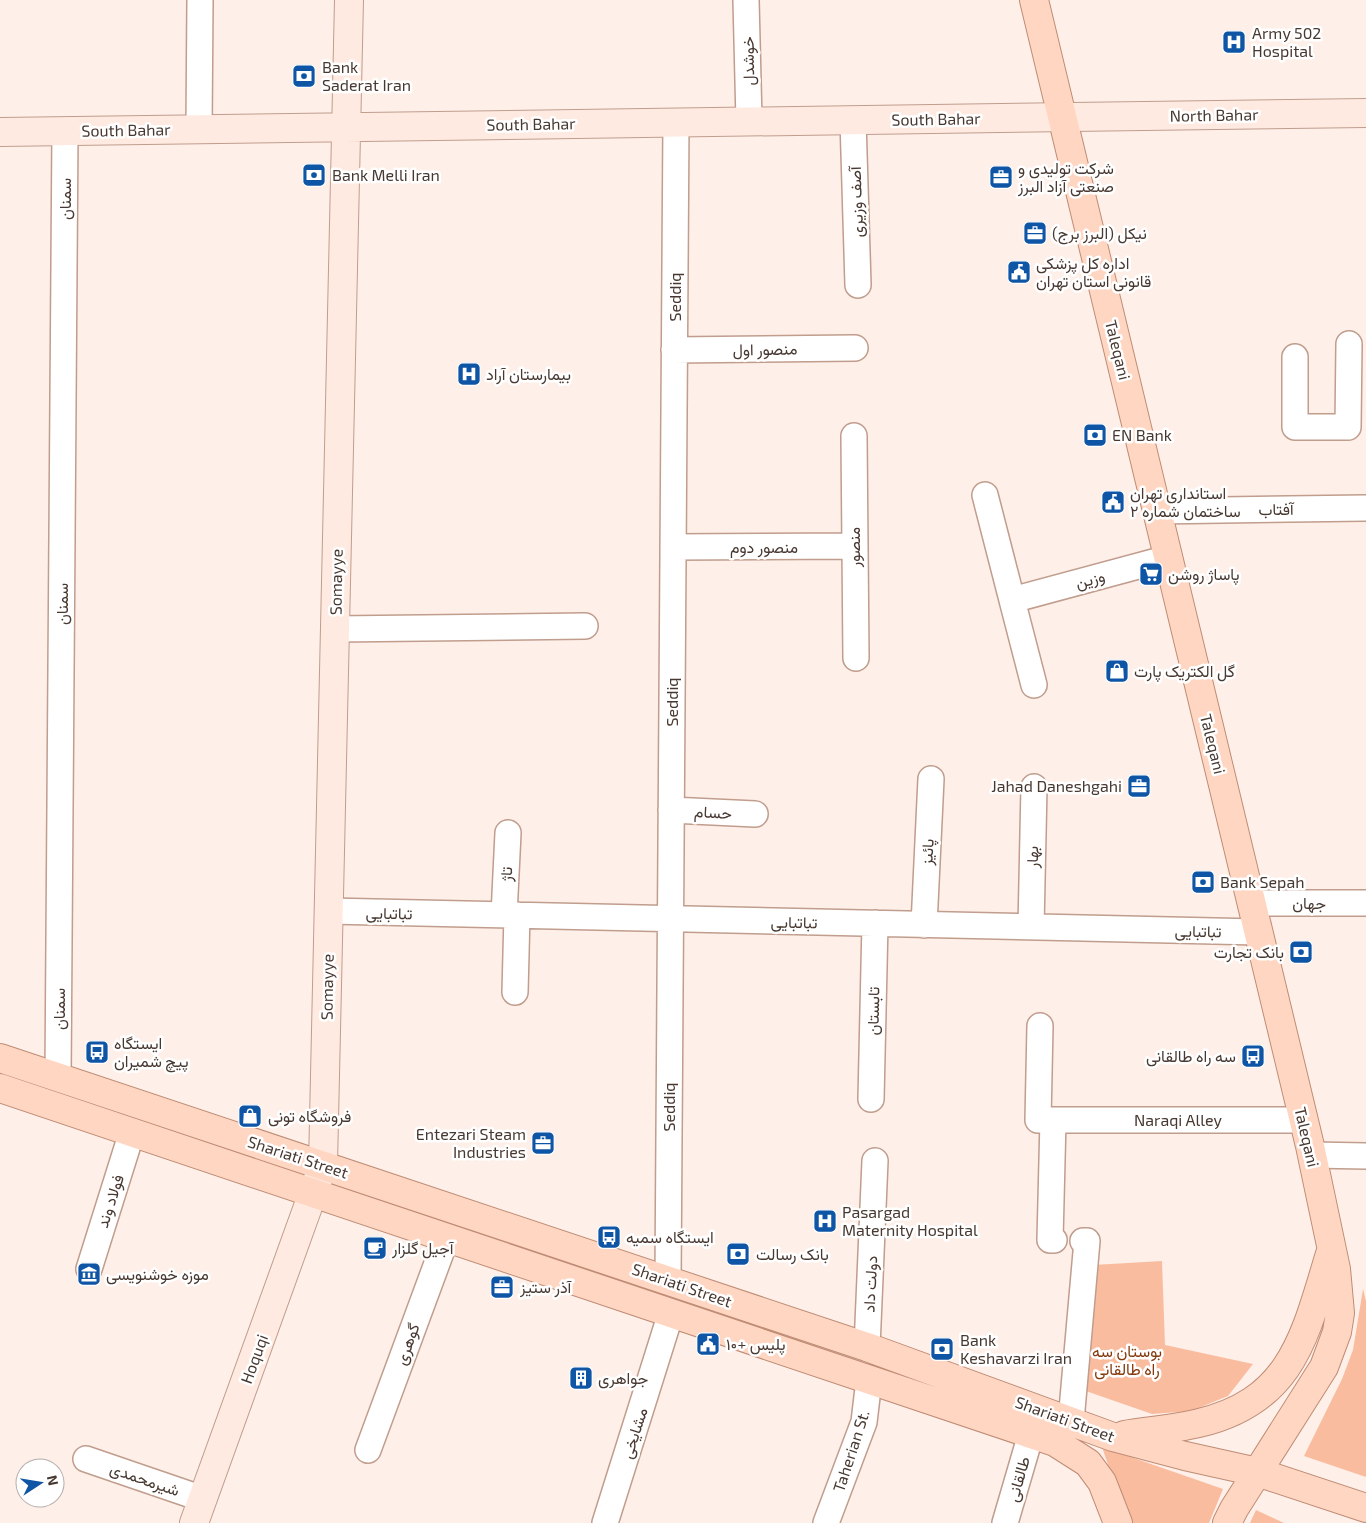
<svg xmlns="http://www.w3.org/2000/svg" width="1366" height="1523" viewBox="0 0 1366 1523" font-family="'Exo 2',Vazirmatn,sans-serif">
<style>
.green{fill:#fabc9f}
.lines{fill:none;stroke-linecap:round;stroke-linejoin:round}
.street-casing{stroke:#c09d8d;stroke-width:28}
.secondary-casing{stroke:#c09d8d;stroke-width:30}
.primary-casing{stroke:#bf8c75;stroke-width:30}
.street{stroke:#fff;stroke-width:25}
.secondary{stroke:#ffeae1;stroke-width:28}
.primary{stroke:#ffd6c2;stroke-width:28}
.labels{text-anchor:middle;stroke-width:5;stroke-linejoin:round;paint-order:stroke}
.poi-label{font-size:16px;fill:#473831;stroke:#fff;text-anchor:start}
.street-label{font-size:16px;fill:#473831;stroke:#fff}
.park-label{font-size:16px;fill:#84390d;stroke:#fff}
</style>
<rect width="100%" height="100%" fill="#feefe8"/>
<path class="green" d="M1162,1261L1165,1345L1253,1364L1228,1396L1191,1411L1152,1414L1083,1390L1093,1265Z
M1363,1289L1366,1301V1477L1304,1456L1342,1379L1353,1350Z
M1102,1447L1223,1489L1209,1523H1128Z
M1256,1510L1284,1523H1250Z"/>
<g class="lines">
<g class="street-casing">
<path id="street" d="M746,0L749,121
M853,120L858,285
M199,129L200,0
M674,350L855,348
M1295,357V427H1348L1349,344
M854,436L856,658
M985,495L1012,600L1168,558
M1156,511L1366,508
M673,547L854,546
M1012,600L1034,685
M335,629L585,626
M671,810L755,814
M1251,903H1366
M329,911L1258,932
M504,915L508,833
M924,925L931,779
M1031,927L1034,787
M515,992L517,915
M1040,1026L1038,1120H1304
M58,1077L65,131
M871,1099L875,923
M1053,1120L1050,1240H1054
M1312,1155L1366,1156
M89,1269L132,1132
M668,1281L676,122
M867,1347L875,1161
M1071,1421L1087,1241H1083
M368,1450L446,1239
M86,1459L203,1499
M605,1523L671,1313
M826,1523L864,1422L869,1380
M1005,1523L1031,1434"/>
</g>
<g class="secondary-casing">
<path id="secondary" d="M0,132L1366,113
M194,1523L323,1165L349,0"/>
</g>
<g class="primary-casing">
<path id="primary" d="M1034,0L1310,1146L1336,1269L1340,1313L1337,1332L1324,1367L1234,1509L1227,1523
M0,1058L867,1347L1113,1437L1185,1456L1257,1472L1366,1508
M0,1088L1055,1442L1088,1463L1102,1482L1118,1523
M1124,1435C1149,1431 1174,1429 1199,1423C1293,1401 1305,1335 1330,1254"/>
</g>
<use href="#street" class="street"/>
<use href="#secondary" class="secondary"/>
<use href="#primary" class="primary"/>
</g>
<defs>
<g id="hospital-square" transform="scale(1.25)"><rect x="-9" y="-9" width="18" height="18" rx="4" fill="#0f55a5" stroke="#fff"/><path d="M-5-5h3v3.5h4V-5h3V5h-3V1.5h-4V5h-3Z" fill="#fff"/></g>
<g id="bank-square" transform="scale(1.25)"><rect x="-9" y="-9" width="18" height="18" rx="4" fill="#0f55a5" stroke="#fff"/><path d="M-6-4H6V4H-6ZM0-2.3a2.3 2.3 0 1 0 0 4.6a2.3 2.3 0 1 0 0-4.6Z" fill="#fff"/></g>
<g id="office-square" transform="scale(1.25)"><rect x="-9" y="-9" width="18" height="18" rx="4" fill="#0f55a5" stroke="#fff"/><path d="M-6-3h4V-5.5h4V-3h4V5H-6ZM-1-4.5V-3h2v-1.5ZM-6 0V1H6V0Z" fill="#fff"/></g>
<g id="civic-square" transform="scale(1.25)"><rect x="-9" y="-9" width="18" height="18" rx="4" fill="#0f55a5" stroke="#fff"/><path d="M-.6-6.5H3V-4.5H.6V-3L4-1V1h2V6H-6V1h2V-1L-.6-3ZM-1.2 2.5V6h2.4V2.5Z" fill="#fff"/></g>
<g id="supermarket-square" transform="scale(1.25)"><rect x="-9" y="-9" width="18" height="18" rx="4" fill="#0f55a5" stroke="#fff"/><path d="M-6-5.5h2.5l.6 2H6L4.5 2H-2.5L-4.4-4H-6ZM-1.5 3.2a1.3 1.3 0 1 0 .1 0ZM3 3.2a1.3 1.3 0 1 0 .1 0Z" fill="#fff"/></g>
<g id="shop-square" transform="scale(1.25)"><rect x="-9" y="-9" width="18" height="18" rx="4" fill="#0f55a5" stroke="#fff"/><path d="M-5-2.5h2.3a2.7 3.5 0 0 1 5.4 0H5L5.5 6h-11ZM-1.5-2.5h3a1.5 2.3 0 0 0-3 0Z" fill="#fff"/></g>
<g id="bus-square" transform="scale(1.25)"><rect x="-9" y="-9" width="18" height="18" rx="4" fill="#0f55a5" stroke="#fff"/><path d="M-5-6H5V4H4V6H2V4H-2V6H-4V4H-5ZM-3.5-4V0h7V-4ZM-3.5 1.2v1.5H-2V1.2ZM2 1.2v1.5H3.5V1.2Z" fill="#fff"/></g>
<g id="cafe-square" transform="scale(1.25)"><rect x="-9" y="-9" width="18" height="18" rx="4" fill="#0f55a5" stroke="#fff"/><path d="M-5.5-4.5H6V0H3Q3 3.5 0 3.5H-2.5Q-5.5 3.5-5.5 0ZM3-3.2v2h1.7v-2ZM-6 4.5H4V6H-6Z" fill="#fff"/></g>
<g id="museum-square" transform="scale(1.25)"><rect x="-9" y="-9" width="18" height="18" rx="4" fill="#0f55a5" stroke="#fff"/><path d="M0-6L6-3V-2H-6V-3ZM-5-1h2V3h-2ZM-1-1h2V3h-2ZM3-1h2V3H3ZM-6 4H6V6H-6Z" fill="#fff"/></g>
<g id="building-square" transform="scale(1.25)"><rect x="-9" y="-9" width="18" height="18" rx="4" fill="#0f55a5" stroke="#fff"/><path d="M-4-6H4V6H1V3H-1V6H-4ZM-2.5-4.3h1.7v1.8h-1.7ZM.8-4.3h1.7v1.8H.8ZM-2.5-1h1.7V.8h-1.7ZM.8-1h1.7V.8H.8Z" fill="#fff"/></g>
</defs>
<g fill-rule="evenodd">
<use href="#hospital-square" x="1234" y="42"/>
<use href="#bank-square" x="304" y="76"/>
<use href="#bank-square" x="314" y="175"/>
<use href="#office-square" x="1001" y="177"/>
<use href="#office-square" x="1035" y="233"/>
<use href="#civic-square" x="1019" y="272"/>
<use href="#hospital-square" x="469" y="374"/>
<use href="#bank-square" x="1095" y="435"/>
<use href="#civic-square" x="1113" y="502"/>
<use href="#supermarket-square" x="1151" y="574"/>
<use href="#shop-square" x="1117" y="671"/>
<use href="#office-square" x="1139" y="786"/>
<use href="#bank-square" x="1203" y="882"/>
<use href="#bank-square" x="1301" y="952"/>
<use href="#bus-square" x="97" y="1052"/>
<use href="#bus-square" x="1253" y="1056"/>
<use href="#shop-square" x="250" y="1116"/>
<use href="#office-square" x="543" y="1143"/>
<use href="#hospital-square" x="825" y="1221"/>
<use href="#bus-square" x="609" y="1237"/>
<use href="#cafe-square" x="375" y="1248"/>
<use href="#bank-square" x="738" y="1254"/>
<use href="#museum-square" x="89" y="1274"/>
<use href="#office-square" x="502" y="1287"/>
<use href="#civic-square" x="708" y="1344"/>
<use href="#bank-square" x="942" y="1349"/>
<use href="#building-square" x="581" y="1378"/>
</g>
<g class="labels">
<g class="poi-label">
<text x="1252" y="39">Army 502<tspan x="1252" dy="18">Hospital</tspan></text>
<text x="322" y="73">Bank<tspan x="322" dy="18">Saderat Iran</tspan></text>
<text x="1018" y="174">شرکت تولیدی و<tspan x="1018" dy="18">صنعتی آزاد البرز</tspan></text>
<text x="332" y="181">Bank Melli Iran</text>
<text x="1052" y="239">نیکل (البرز برج)</text>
<text x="1036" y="269">اداره کل پزشکی<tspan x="1036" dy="18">قانونی استان تهران</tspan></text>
<text x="486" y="380">بیمارستان آراد</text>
<text x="1112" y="441">EN Bank</text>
<text x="1130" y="499">استانداری تهران<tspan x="1130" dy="18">ساختمان شماره ۲</tspan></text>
<text x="1168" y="580">پاساژ روشن</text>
<text x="1134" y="677">گل الکتریک پارت</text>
<text x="1122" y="792" text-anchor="end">Jahad Daneshgahi</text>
<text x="1220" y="888">Bank Sepah</text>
<text x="1284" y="958" text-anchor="end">بانک تجارت</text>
<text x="114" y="1049">ایستگاه<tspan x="114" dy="18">پیچ شمیران</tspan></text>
<text x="1236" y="1062" text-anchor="end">سه راه طالقانی</text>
<text x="268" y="1122">فروشگاه تونی</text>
<text x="526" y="1140" text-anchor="end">Entezari Steam<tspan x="526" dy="18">Industries</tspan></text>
<text x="842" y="1218">Pasargad<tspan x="842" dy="18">Maternity Hospital</tspan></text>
<text x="626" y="1243">ایستگاه سمیه</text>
<text x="392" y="1254">آجیل گلزار</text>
<text x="756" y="1260">بانک رسالت</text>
<text x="106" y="1280">موزه خوشنویسی</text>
<text x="520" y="1293">آذر ستیز</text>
<text x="960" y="1346">Bank<tspan x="960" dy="18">Keshavarzi Iran</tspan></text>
<text x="726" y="1350">پلیس +۱۰</text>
<text x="598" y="1384">جواهری</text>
</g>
<g class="street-label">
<text transform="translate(748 61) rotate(-91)" y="6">خوشدل</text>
<text transform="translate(1214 115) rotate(-1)" y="6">North Bahar</text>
<text transform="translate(936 119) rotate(-1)" y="6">South Bahar</text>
<text transform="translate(531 124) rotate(-1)" y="6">South Bahar</text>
<text transform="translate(126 130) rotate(-1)" y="6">South Bahar</text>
<text transform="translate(65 199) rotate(-90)" y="6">سمنان</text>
<text transform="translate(856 202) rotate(-92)" y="6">آصف وزیری</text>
<text transform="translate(675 297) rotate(-90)" y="6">Seddiq</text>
<text transform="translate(765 349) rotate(-1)" y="6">منصور اول</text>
<text transform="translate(1118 350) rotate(76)" y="6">Taleqani</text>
<text transform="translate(1276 509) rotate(-1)" y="6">آفتاب</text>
<text x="764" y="553">منصور دوم</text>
<text transform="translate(854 547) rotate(-90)" y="6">منصور</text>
<text transform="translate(1090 579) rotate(-15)" y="6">وزین</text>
<text transform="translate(336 582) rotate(-89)" y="6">Somayye</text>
<text transform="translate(62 604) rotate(-90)" y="6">سمنان</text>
<text transform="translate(672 702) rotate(-90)" y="6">Seddiq</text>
<text transform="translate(1213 744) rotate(76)" y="6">Taleqani</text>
<text transform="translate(713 812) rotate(3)" y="6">حسام</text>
<text transform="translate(927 852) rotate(-87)" y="6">پائیز</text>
<text transform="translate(1032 857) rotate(-89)" y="6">بهار</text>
<text transform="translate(506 874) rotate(-87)" y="6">تاژ</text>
<text x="1309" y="909">جهان</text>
<text transform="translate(389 913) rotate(1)" y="6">تباتبایی</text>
<text transform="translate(794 922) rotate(1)" y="6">تباتبایی</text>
<text transform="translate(1198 931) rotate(1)" y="6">تباتبایی</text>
<text transform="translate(327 987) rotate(-89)" y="6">Somayye</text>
<text transform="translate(59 1009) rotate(-90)" y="6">سمنان</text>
<text transform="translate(873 1011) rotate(-89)" y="6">تابستان</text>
<text transform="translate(669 1107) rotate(-90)" y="6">Seddiq</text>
<text x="1178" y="1126">Naraqi Alley</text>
<text transform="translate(1307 1137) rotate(77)" y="6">Taleqani</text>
<text transform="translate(298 1157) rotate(18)" y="6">Shariati Street</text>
<text transform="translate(110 1201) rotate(-72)" y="6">فولاد وند</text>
<text transform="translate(870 1284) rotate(-87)" y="6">دولت داد</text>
<text transform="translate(682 1285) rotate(19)" y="6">Shariati Street</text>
<text transform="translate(407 1344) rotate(-70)" y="6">گوهری</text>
<text transform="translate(254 1359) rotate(-70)" y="6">Hoquqi</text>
<text transform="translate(1065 1419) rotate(20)" y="6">Shariati Street</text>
<text transform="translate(634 1433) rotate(-72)" y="6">مشایخی</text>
<text transform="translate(851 1451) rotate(-72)" y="6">Taherian St.</text>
<text transform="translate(145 1479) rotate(19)" y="6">شیرمحمدی</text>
<text transform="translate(1018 1479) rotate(-74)" y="6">طالقانی</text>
</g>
<g class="park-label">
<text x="1127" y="1357">بوستان سه<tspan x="1127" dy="18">راه طالقانی</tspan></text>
</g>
</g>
<g transform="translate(40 1483) rotate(78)"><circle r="24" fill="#ffffff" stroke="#b5afad"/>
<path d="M0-4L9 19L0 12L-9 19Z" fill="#0f55a5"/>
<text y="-8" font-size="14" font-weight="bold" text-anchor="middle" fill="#473831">N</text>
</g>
</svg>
